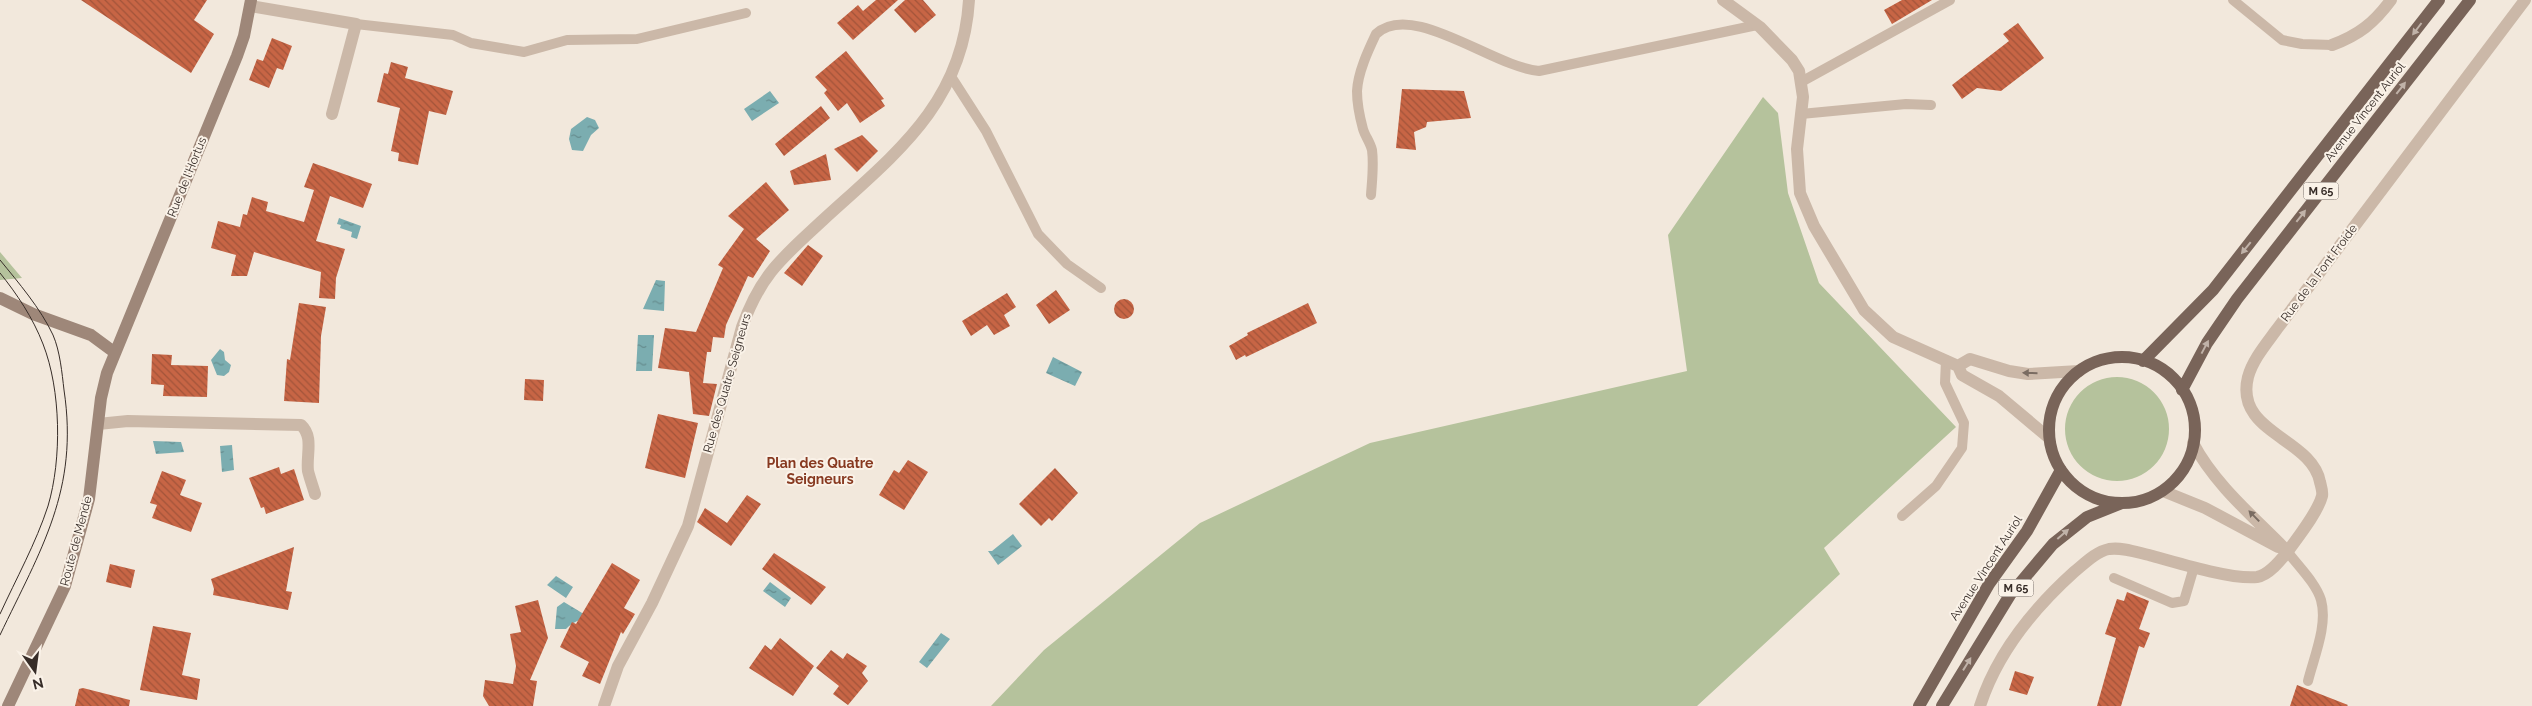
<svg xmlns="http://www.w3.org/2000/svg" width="2532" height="706" viewBox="0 0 2532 706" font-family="Raleway,sans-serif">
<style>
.green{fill:#b5c29c}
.water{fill:url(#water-ripples)}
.building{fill:url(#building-back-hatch)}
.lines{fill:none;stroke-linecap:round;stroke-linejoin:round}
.lane{stroke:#cbb8a8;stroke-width:10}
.street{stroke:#cbb8a8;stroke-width:12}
.secondary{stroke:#9e8779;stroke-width:12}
.primary{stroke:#796459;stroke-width:12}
.tram{stroke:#372d28;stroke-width:1}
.oneway{fill:#c0b2a8}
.oneway2{fill:#7a6c62}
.labels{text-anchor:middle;stroke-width:4;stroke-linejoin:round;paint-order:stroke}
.shield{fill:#faf2e8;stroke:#726862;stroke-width:1}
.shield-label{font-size:11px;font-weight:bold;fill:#372d28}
.street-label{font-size:12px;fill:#372d28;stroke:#faf2e8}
.neighbourhood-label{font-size:14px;font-weight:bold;fill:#873920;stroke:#faf2e8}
</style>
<defs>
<pattern id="water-ripples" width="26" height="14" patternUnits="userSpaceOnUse" patternTransform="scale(1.25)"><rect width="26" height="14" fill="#7badb0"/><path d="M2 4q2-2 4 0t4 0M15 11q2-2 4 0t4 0" fill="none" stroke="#668d8f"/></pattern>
<pattern id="building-back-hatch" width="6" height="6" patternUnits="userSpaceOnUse" patternTransform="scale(1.25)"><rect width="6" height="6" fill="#c76545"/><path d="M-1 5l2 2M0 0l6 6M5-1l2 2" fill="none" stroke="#a2543a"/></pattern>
</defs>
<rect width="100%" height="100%" fill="#f2e8dc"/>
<path class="green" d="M1763,97L1778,113L1788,193L1819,283L1956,427L1824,548L1840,574L1697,706H991L1044,650L1200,523L1370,443L1687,371L1668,235Z
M0,252L22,278L0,280Z
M2065 429a52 52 0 1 1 104 0a52 52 0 1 1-104 0Z"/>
<path class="water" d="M770,91L779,103L752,121L744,109Z
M587,117L595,120L599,128L591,135L583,151L572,150L569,139L571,129Z
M339,218L361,226L357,239L351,237L352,232L340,228L341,225L337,224Z
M656,280L665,281L664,311L643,309Z
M638,335H654L652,371H636Z
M220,349L224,352L225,360L231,365L229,372L224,376L217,375L211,360Z
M1053,357L1082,372L1075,386L1046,373Z
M153,441L181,442L184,452L156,454Z
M232,445L234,470L222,472L220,446Z
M1013,534L1022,546L998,565L988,551H992Z
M556,576L573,587L566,598L547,585Z
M770,582L791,598L785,607L763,591Z
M564,602L587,616C579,621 572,622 566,629H555L557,607Z
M941,633L950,639L927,668L919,662Z"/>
<path class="building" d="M81,0H207L194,20L214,34L191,73Z
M876,0H898L853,40L837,23L858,5L863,11Z
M905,0H923L936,15L915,33L894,10Z
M1902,0H1932L1892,24L1884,10Z
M2018,23L2044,58L2001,91L1977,88L1962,99L1952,85L2009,41L2003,34Z
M272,38L292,46L283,70L277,68L269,88L249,80L257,59L263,61Z
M846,51L884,99L881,100L885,106L860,123L847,103L838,111L824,93L827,90L815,77Z
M391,62L408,67L405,78L453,91L446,115L429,111L418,165L398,161L399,153L391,151L400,108L377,102L384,73L388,74Z
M1402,89L1464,91L1471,118L1427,122L1426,127L1414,132L1416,150L1396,148Z
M821,106L830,118L784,156L775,144Z
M862,135L878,151L857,172L834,149Z
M826,154L831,180L794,185L790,171Z
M313,163L372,184L363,208L330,196L316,241L345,249L336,278L335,299L319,298L321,272L254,252L247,276H231L236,255L211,248L218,221L240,227L243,214L247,215L252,197L268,202L266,211L304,222L314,190L304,187Z
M766,182L789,210L756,239L770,251L753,278L748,276L726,325L724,338L713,337L711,352H707L703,383L717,384L709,416L693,414L689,372L658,368L665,328L696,332L723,268L718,265L744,229L728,216Z
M808,245L823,256L802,286L784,273Z
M1056,290L1070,310L1049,324L1036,305Z
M1007,293L1016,307L1004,315L1010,326L994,335L987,325L971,336L962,321Z
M1114 309a10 10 0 1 1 20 0a10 10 0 1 1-20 0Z
M299,303L326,307L321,336L319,403L284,401L287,359L290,360Z
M1308,303L1317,323L1246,357L1245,355L1236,360L1229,346L1248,335L1247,333Z
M152,354L172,355L171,365L208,366L207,397L163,396L164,385L151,384Z
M525,379L544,380L543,401L524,400Z
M658,414L698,423L685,478L645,468Z
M908,460L928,472L904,510L879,495L894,470L899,473Z
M279,467L281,474L294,469L304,500L266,514L264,507L261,508L249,478Z
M1055,468L1078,493L1052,521L1049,518L1041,526L1019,504Z
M162,471L186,480L180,495L202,503L191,532L152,518L157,505L150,503Z
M747,495L761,504L731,546L697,522L705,508L727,523Z
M294,547L286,591L292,592L288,610L213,595L214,589L211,579Z
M774,553L826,587L811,605L762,569Z
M612,563L640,580L624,608L635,614L623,634L621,632L600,684L582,676L589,662L560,647L572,622L576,624Z
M110,564L135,570L131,588L106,582Z
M2127,592L2149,601L2139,629L2150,633L2144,648L2139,646L2121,706H2097L2116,638L2105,634L2117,599L2124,601Z
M538,600L548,638L530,680L537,681L533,706H489L483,696L485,680L513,684L516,666L510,634L521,632L515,606Z
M153,626L191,633L182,675L200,679L197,700L140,690Z
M780,638L814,666L793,696L749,668L765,645L771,650Z
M831,650L843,659L847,653L867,666L862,673L868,681L848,705L833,694L839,686L816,668Z
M2015,671L2034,677L2027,695L2009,690Z
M2297,685L2348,705L2347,706H2290Z
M83,688L130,700L129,706H75L79,689Z"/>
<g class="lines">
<path class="lane" d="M2233,0L2282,40L2302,44L2332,45
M356,24L453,35L471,43L524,52L567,40L637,39L746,13
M952,78L986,131L1038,234L1067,264L1101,288
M1801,82L1950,0
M1801,114L1906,104L1931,105
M1371,195C1372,180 1374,165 1372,150C1370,142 1365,136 1363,129C1360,118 1357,102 1357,91C1358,72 1368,51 1376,34C1412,0 1493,67 1539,71L1757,25
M1902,516L1936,486L1962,448L1964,423L1945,383L1946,360
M2287,551C2298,566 2316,583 2321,600C2328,625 2314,657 2308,681
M2114,578L2172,603L2184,601L2194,567"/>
<path class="street" d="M1723,0L1760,27L1792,60L1799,71L1803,97L1797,149L1800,193L1814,226L1864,310L1893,337L1958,366L1962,375L1999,396L2049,438
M250,6L356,24L332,114
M2332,45C2359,35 2374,23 2391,0
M1958,366L1970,359L2009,371L2028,374L2079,371
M98,424L128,421L301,425C314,437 306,455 308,471C310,479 313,487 315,494
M2193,443C2215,485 2255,518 2287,551
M2163,491L2205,508L2278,547
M604,706L618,666L652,603L688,526L742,327C761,274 782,258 823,220C894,155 963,104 969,0
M1980,706C1997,653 2033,609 2074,572C2084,564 2095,552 2109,549C2122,547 2136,552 2149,555C2174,562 2233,580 2257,577C2269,575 2281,560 2288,551C2298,537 2318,512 2322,496C2323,492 2321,486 2320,482C2312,438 2234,433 2248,377C2253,359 2267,343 2277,329L2525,0"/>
<path class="secondary" d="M0,298L33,314L91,335L114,352
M8,706L65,586L89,499L101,398L107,373L237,56L244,36L251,0"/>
<path class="primary" d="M2049 430a73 73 0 1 1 146 0a73 73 0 1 1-146 0Z
M2143,361L2213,290L2439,0
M2182,390L2207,343L2237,299L2470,0
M1919,706L1989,584L2027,531L2061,470
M1942,706L2010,595L2053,544L2087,517L2122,503"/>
<path class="tram" d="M0,260C18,282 41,309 53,335C60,351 62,373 64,390C79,490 41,549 0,635
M0,273C17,294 33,318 43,344C61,390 62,459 48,506C36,543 16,579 0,614"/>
</g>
<defs><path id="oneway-solid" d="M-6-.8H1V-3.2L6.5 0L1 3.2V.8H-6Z" transform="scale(1.25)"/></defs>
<g class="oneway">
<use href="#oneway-solid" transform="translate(2417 29) rotate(127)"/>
<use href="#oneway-solid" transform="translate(2401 88) rotate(-52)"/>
<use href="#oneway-solid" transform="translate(2301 216) rotate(-52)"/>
<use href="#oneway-solid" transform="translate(2246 248) rotate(129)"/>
<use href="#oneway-solid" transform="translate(2205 347) rotate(-62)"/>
<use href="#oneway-solid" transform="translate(2063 534) rotate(-41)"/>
<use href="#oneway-solid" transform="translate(1967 664) rotate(-58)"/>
</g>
<g class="oneway2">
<use href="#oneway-solid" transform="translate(2030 373) rotate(-179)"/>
<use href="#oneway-solid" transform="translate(2254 516) rotate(-134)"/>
</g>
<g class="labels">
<g class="shield">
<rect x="2303.5" y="182.5" width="35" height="17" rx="4"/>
<rect x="1998.5" y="579.5" width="35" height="17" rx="4"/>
</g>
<g class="shield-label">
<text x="2321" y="195">M 65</text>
<text x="2016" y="592">M 65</text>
</g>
<g class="street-label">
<text transform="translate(2365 112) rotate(-52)" y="4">Avenue Vincent Auriol</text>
<text transform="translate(187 177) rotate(-68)" y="4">Rue de l'Hortus</text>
<text transform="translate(2319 273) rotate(-53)" y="4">Rue de la Font Froide</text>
<text transform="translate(727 383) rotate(-74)" y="4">Rue des Quatre Seigneurs</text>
<text transform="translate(76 541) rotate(-75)" y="4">Route de Mende</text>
<text transform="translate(1986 568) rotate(-57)" y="4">Avenue Vincent Auriol</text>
</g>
<g class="neighbourhood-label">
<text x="820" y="468">Plan des Quatre<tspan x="820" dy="16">Seigneurs</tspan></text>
</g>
</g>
<g transform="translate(35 671) rotate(166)" stroke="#faf2e8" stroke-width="4" paint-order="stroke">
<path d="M0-4L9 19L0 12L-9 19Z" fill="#372d28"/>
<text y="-8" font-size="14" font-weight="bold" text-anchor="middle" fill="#372d28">N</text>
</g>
</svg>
